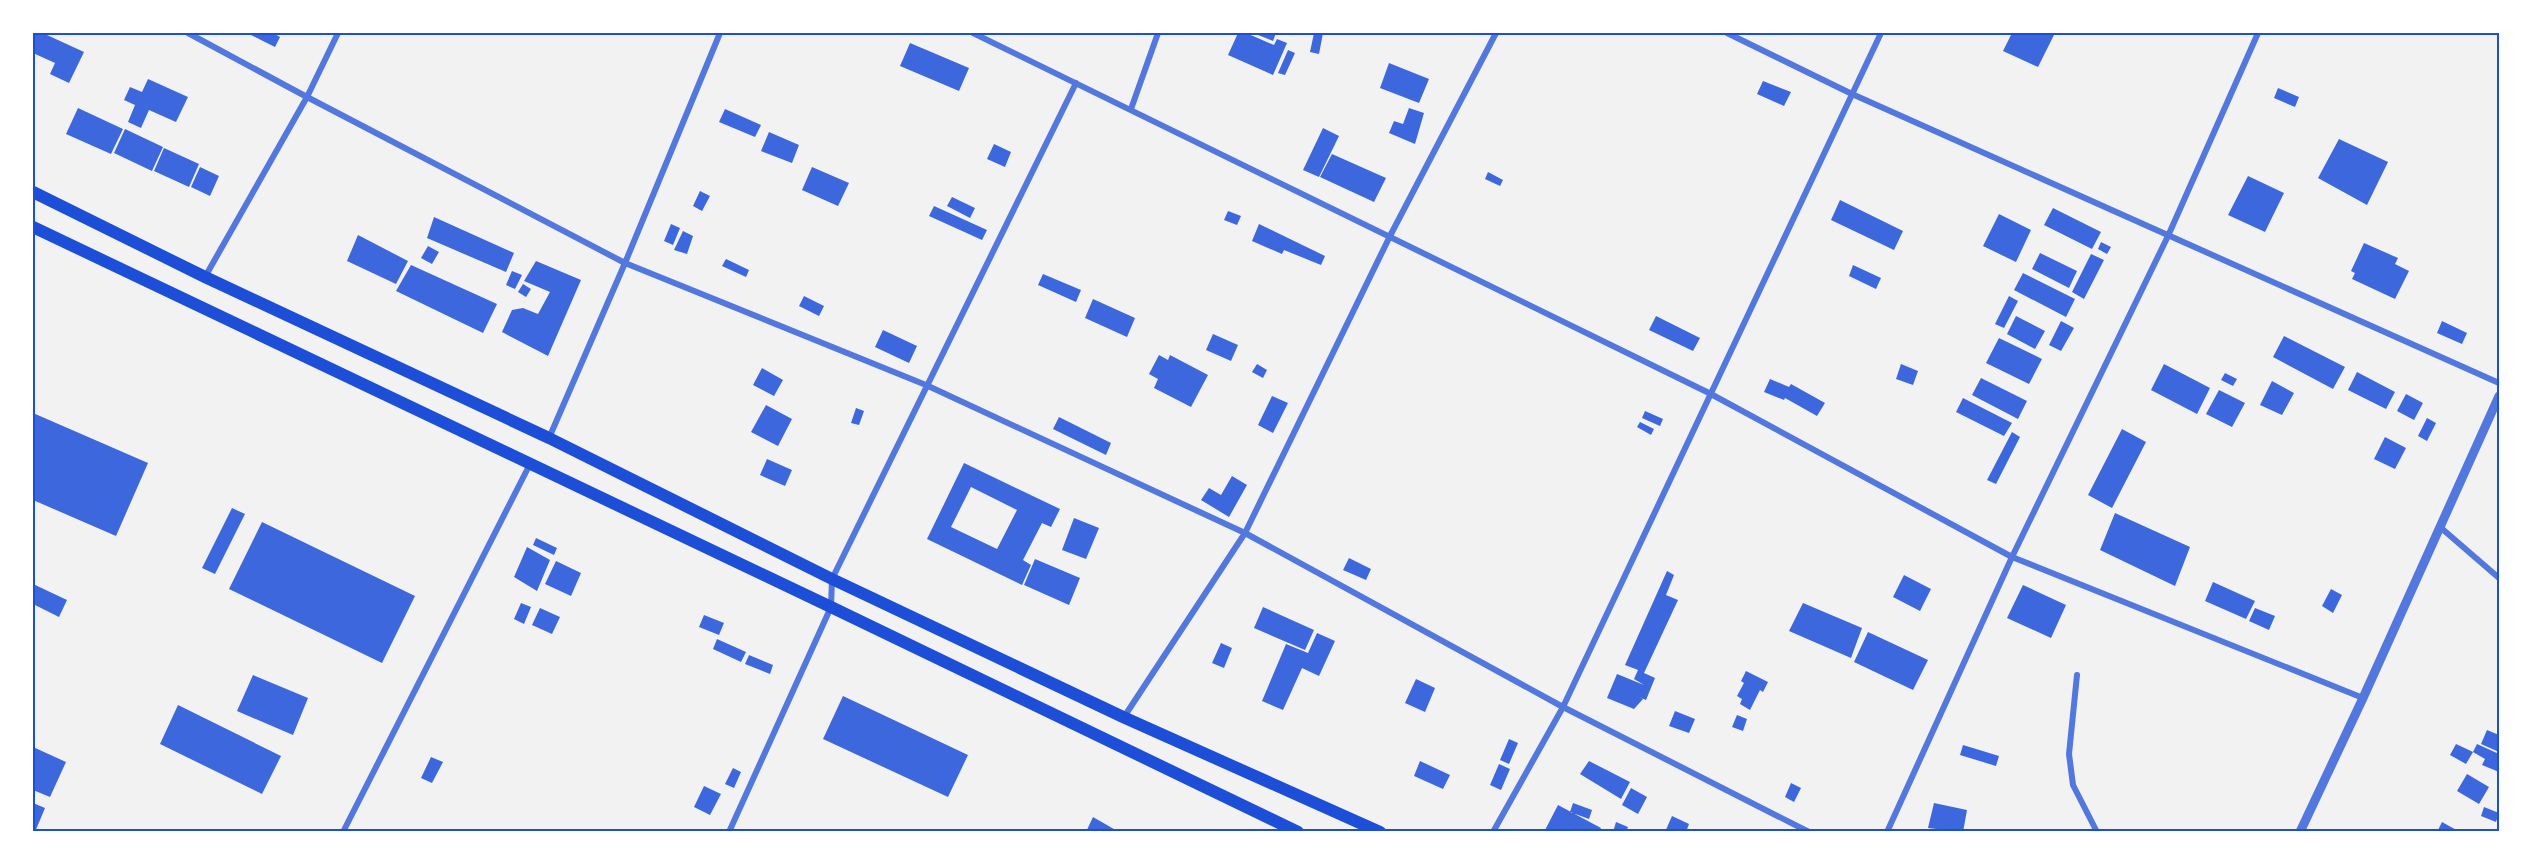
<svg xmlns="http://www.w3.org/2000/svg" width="2532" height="865" viewBox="0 0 2532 865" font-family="Bitter,serif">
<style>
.building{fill:#3d67dc;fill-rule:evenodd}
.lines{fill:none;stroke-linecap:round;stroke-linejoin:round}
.minor{stroke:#5277de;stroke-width:6}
.tertiary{stroke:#5277de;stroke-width:9}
.trunk{stroke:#1d4ed8;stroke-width:12}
.neatline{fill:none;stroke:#1d4ed8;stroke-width:2}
</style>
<rect width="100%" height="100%" fill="#f2f2f2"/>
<path class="building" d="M33,33H48L47,35L84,52L69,83L50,74L55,63L33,53Z
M247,33H273L280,37L275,47Z
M1238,33H1246L1274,45L1277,39L1287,43L1273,75L1228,55Z
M1253,33H1276L1273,41Z
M1314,33H1323L1319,54L1310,52Z
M2012,33H2055L2038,67L2003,51Z
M910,43L969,68L959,91L900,66Z
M1288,50L1295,53L1285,75L1278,73Z
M1389,63L1429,79L1419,103L1380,88Z
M148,79L188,97L176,122L149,110L141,128L128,122L135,105L124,100L130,87L142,92Z
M1763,81L1791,92L1784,106L1757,94Z
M2278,88L2299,97L2295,107L2274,98Z
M78,108L123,129L111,154L66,134Z
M1409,108L1424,113L1415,144L1389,133L1394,121L1403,124Z
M725,109L761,125L755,137L719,122Z
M1323,128L1339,136L1319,177L1303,170Z
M125,129L163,147L152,171L114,153Z
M769,132L799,145L792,163L761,151Z
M2339,139L2388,162L2367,205L2318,178Z
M994,144L1011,152L1005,167L987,159Z
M164,148L199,164L189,187L154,171Z
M1332,154L1386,178L1374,202L1320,177Z
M200,167L219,176L210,196L191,187Z
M812,167L849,183L838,206L802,190Z
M1488,172L1503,180L1500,186L1485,179Z
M2248,176L2284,193L2265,232L2228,215Z
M700,191L710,196L702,211L693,206Z
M952,197L975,208L970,218L947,206Z
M1840,200L1903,231L1894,250L1831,220Z
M934,206L987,230L982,240L929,216Z
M2053,208L2101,232L2092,249L2044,225Z
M1228,211L1241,216L1237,225L1224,220Z
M1999,214L2031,230L2016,262L1983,246Z
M434,217L514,253L506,272L427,238Z
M671,224L680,228L673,245L664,241Z
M1259,224L1325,256L1321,265L1284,250L1282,254L1252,241Z
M683,231L693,236L687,254L674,250Z
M358,235L408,261L396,284L347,261Z
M2101,242L2111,247L2107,254L2098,249Z
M2364,243L2398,258L2395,264L2409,271L2395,299L2352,279L2355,273L2351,271Z
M428,246L439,252L432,264L421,258Z
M2040,253L2077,271L2069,288L2032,269Z
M2091,254L2104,260L2084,299L2072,292Z
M726,259L749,270L746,277L722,266Z
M536,261L581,280L548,356L502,332L512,310L523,308L538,314L550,292L524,281Z
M411,265L497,304L483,333L396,291Z
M1853,265L1881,278L1876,289L1849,276Z
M512,271L522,275L515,289L506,285Z
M2023,273L2075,299L2066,317L2014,290Z
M1043,274L1081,290L1076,302L1038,285Z
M523,284L531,289L526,297L518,292Z
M804,296L824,306L819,316L799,306Z
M2009,296L2018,301L2004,328L1995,324Z
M1093,299L1135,318L1127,337L1085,318Z
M1656,316L1700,338L1693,351L1649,330Z
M2016,316L2045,331L2035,349L2007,334Z
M2061,321L2074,328L2061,351L2049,345Z
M2442,321L2467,333L2462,344L2437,333Z
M883,330L917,346L909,363L875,347Z
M1213,334L1238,345L1231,361L1206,350Z
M2284,336L2345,367L2333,389L2273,357Z
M1999,338L2042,359L2029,384L1986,363Z
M1159,355L1168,360L1170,355L1208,375L1191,407L1154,388L1158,379L1149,374Z
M1257,364L1267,370L1263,378L1252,372Z
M1901,364L1918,371L1913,385L1896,379Z
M2164,364L2210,388L2197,414L2151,390Z
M762,368L783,380L774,396L753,385Z
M2357,372L2395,392L2386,409L2348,390Z
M2225,373L2237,379L2233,386L2221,380Z
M1981,378L2027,401L2018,419L1972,395Z
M1770,379L1789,387L1791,384L1825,403L1817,416L1785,398L1784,400L1764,392Z
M2272,381L2294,393L2282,415L2260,405Z
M2219,390L2245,403L2232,427L2206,414Z
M2406,394L2423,403L2414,420L2397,411Z
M1272,396L1288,403L1273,433L1258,425Z
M1963,398L2012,423L2004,436L1956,412Z
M766,405L792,419L778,446L751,432Z
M856,408L864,411L859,425L851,423Z
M1645,411L1663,419L1660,426L1642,418Z
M33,413L148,463L116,536L33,500Z
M1059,417L1111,443L1106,455L1053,429Z
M2427,418L2436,423L2427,441L2418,436Z
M1640,422L1654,429L1651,435L1637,427Z
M2122,429L2146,442L2112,508L2088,495Z
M2012,432L2020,437L1996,484L1987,480Z
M2385,437L2406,448L2395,469L2374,459Z
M767,459L792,470L785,486L760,475Z
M964,463L1060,509L1051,527L1042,523L1023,560L1031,565L1022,585L927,539ZM971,487L1017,510L997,549L951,527Z
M1232,476L1247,485L1229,517L1201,500L1209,488L1221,495Z
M232,508L245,514L215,574L202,568Z
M2115,513L2190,547L2175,586L2100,550Z
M1074,518L1099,528L1086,559L1062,550Z
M262,522L415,596L382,663L229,589Z
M536,538L557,548L554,555L533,545Z
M527,547L550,560L537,591L514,577Z
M1349,558L1371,569L1366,580L1343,570Z
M1035,559L1080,578L1069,605L1024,585Z
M556,561L581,573L571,596L545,584Z
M1667,571L1674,575L1666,595L1678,600L1644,673L1655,678L1646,700L1639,697L1643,699L1634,709L1607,698L1617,674L1644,685L1634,679L1638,670L1625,665Z
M1904,575L1931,589L1920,611L1893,597Z
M2213,582L2255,601L2246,619L2205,601Z
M33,584L67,600L59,617L33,604Z
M2023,585L2066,605L2051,638L2007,618Z
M2331,589L2342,595L2333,613L2322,606Z
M521,603L531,607L524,624L514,619Z
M1803,603L1862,628L1851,658L1789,631Z
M1263,607L1314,630L1305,650L1254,628Z
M540,608L560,617L552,634L532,625Z
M2255,608L2275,616L2269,630L2249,621Z
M704,615L724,623L719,635L699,627Z
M1868,632L1928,660L1913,690L1854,662Z
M1317,633L1335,641L1319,676L1302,668L1283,710L1262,701L1286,644L1308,653Z
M717,639L746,652L741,662L713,649Z
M1221,643L1232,648L1224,668L1212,663Z
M749,655L773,665L770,674L745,664Z
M1746,671L1768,682L1763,692L1760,690L1750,710L1740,704L1742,699L1737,696L1744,683L1741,681Z
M253,675L308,698L293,735L237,711Z
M1416,679L1435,688L1425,712L1405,703Z
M843,696L968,755L948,797L823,739Z
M178,705L281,756L262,794L160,744Z
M1675,711L1695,719L1689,733L1669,726Z
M1737,715L1747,719L1743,731L1732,727Z
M2487,730L2499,735V752L2481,744Z
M1509,739L1518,743L1509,764L1500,760Z
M2456,744L2473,752L2466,764L2450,755Z
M2477,744L2499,754V772L2482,765L2485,759L2473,752Z
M1963,745L1999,756L1996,766L1960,755Z
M33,747L66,762L50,797L33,790Z
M431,757L443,762L432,783L421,778Z
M1420,761L1450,775L1443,789L1414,776Z
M1589,761L1630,782L1621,799L1580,774Z
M1499,764L1510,769L1501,790L1490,785Z
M733,768L741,772L734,788L725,784Z
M2467,774L2489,787L2479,804L2457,791Z
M1791,783L1801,788L1794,802L1785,797Z
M704,786L721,794L710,815L694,807Z
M1631,788L1647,797L1638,814L1622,805Z
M33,803L45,808L35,832H33Z
M1573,803L1592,810L1589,819L1570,812Z
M1934,803L1967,810L1963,832L1928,828Z
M1558,805L1601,828L1599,832H1544Z
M2484,807L2499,813L2496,822L2481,816Z
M1672,816L1689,824L1686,832H1665Z
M1093,817L1119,832H1086Z
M1616,822L1628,827L1626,832H1613Z
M2442,822L2460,832H2437Z"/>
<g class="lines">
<path class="minor" d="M188,33L307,97L625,263L926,385L1245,533L1563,707L1809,832
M973,33L1709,393L2012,557L2363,698
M1727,33L1852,94L2499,383
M1131,109L1158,33
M205,277L307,97L338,33
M549,438L625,263L720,33
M2440,527L2499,578
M2077,675L2069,754L2073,785L2097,832
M1124,717L1245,533L1390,236L1496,33
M343,832L530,464
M729,832L831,607L832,579L1076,83
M1493,832L1563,707L1881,33
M1887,832L2012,557L2168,236L2258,33"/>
<path class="tertiary" d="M2300,832L2363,698L2499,396"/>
<path class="trunk" d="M33,192L205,277L549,438L832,579L1123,717L1380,832
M33,227L831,607L1298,832"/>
</g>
<rect width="2532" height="865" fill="none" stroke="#ffffff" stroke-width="69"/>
<rect x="34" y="34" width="2464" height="796" class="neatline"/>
</svg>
